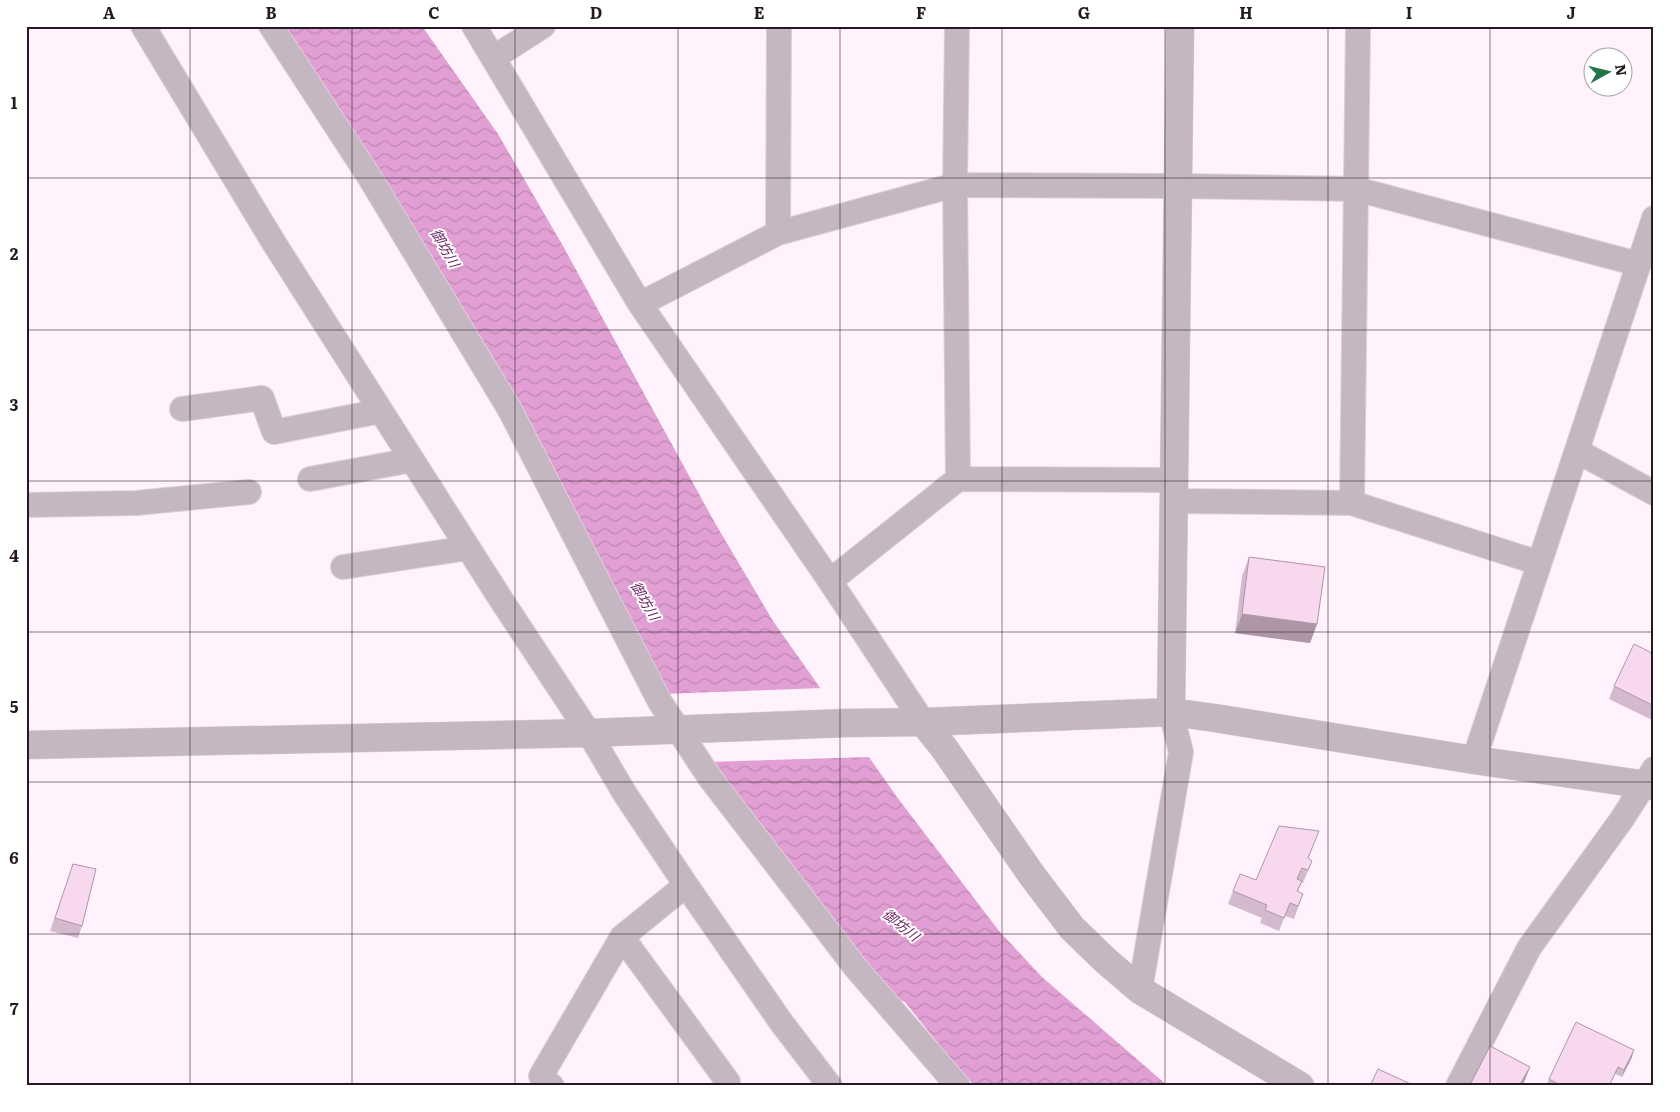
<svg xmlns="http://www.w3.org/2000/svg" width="1680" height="1112" viewBox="0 0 1680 1112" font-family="Literata,'Noto Sans JP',serif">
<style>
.water{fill:url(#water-waves)}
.pier{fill:#fff2fc}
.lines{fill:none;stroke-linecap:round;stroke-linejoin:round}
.minor-casing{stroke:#dccfd9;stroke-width:26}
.tertiary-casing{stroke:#dccfd9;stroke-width:29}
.minor{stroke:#c5b7c1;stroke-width:24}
.tertiary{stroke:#c5b7c1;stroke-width:28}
.wall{fill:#d4bace}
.shaded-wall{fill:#ad97a7}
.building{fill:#f7d8ef;stroke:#ad97a7}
.grid{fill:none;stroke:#251a23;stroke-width:1;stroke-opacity:0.55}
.labels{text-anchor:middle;stroke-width:4;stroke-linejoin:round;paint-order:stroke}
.water-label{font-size:14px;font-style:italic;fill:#6a1d5e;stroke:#fff}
.neatline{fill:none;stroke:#251a23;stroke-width:2}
.grid-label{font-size:16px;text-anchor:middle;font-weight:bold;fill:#251a23}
</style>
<defs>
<pattern id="water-waves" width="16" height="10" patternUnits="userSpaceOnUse" patternTransform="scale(1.25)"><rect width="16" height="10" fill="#e19fd3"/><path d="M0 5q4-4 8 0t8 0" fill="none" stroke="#c188b5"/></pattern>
</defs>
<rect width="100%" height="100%" fill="#fff2fc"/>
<path class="water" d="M286,26H422L498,134L563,246L715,523L773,621L897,797L999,931L1042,977L1168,1086H975L956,1066L905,1002L898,999L885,990L694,738Z"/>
<path class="pier" d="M823,688L870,757L707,762L661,694Z"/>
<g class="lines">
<g class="minor-casing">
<path id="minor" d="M143,26L274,243L502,601L589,733L625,794L686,885L781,1022L830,1086
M271,26L370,178L510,410L660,702L710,778L856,968L958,1086
M474,26L640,304L830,581L923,722
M957,26L955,185L958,479
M493,58L543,26
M778,233L779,26
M640,304L778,233L955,185L1178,186L1356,189L1638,264
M182,409L262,398L274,432L381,411
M1577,451L1654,493
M310,479L412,460
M1174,501L1352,503L1358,26
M1352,503L1539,563
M26,505L136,503L249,492
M343,567L468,548
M830,581L958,479L1174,480
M1474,760L1654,218
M622,937L728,1082
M1140,990L1181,752L1171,712
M552,1086L541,1076L622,937L686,885
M1458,1086L1529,948L1622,819L1654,769"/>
</g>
<g class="tertiary-casing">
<path id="tertiary" d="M1171,712L1180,26
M923,722L944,748L1031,874L1072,928L1105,960L1140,990L1300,1086
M26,745L589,733L847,723L923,722L1171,712L1215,718L1474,760L1654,786"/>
</g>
<use href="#minor" class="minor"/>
<use href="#tertiary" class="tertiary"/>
</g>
<path class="wall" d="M1249,557L1317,624L1310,643L1235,633L1242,576Z
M1654,654V721L1609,699L1614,686Z
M1314,844L1308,859L1312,861L1303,883H1301L1298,892L1303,894L1294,919L1285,916L1279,931L1260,923L1262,918L1228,904L1233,891L1256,880Z
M73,864L82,926L78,938L50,931Z
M1632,1057L1622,1077L1615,1074L1609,1086H1546L1549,1079Z"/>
<path class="shaded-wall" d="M1242,614L1317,624L1310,643L1235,633Z
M1634,1050L1632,1057L1622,1077L1624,1070Z
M1530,1067L1525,1080L1522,1086H1519Z"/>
<path class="building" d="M1249,557L1325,567L1317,624L1242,614Z
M1634,644L1654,654V706L1614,686Z
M1279,826L1319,831L1308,858L1312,861L1308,870L1302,868L1297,879L1302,881L1297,891L1303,894L1298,906L1290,903L1284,918L1265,910L1267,905L1233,891L1240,874L1256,880Z
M73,864L96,869L82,926L55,918Z
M1576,1022L1634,1050L1624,1070L1618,1067L1609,1086H1562L1549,1079Z
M1490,1046L1530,1067L1519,1086H1493L1490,1084L1489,1086H1472L1470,1085Z
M1378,1069L1415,1086H1370Z"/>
<path class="grid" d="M190,26V1086M352,26V1086M515,26V1086M678,26V1086M840,26V1086M1002,26V1086M1165,26V1086M1328,26V1086M1490,26V1086M26,178H1654M26,330H1654M26,481H1654M26,632H1654M26,782H1654M26,934H1654"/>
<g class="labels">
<g class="water-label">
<text transform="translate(445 248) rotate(60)" y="5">御坊川</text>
<text transform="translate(645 601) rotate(60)" y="5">御坊川</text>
<text transform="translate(901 925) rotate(39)" y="5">御坊川</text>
</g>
</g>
<rect width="1680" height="1112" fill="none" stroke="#ffffff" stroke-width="55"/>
<g transform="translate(1608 72) rotate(82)"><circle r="24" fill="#ffffff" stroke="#a8a3a7"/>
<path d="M0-4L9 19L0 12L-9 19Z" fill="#237647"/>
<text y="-8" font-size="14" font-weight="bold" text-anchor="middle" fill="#251a23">N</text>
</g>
<rect x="28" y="28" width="1624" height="1056" class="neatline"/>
<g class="grid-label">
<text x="109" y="19">A</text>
<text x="271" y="19">B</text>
<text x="434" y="19">C</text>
<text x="596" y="19">D</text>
<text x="759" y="19">E</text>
<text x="921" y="19">F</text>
<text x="1084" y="19">G</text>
<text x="1246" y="19">H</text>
<text x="1409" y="19">I</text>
<text x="1571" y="19">J</text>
<text x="14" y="109">1</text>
<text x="14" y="260">2</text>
<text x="14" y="411">3</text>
<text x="14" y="562">4</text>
<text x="14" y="713">5</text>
<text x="14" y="864">6</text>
<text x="14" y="1015">7</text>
</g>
</svg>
